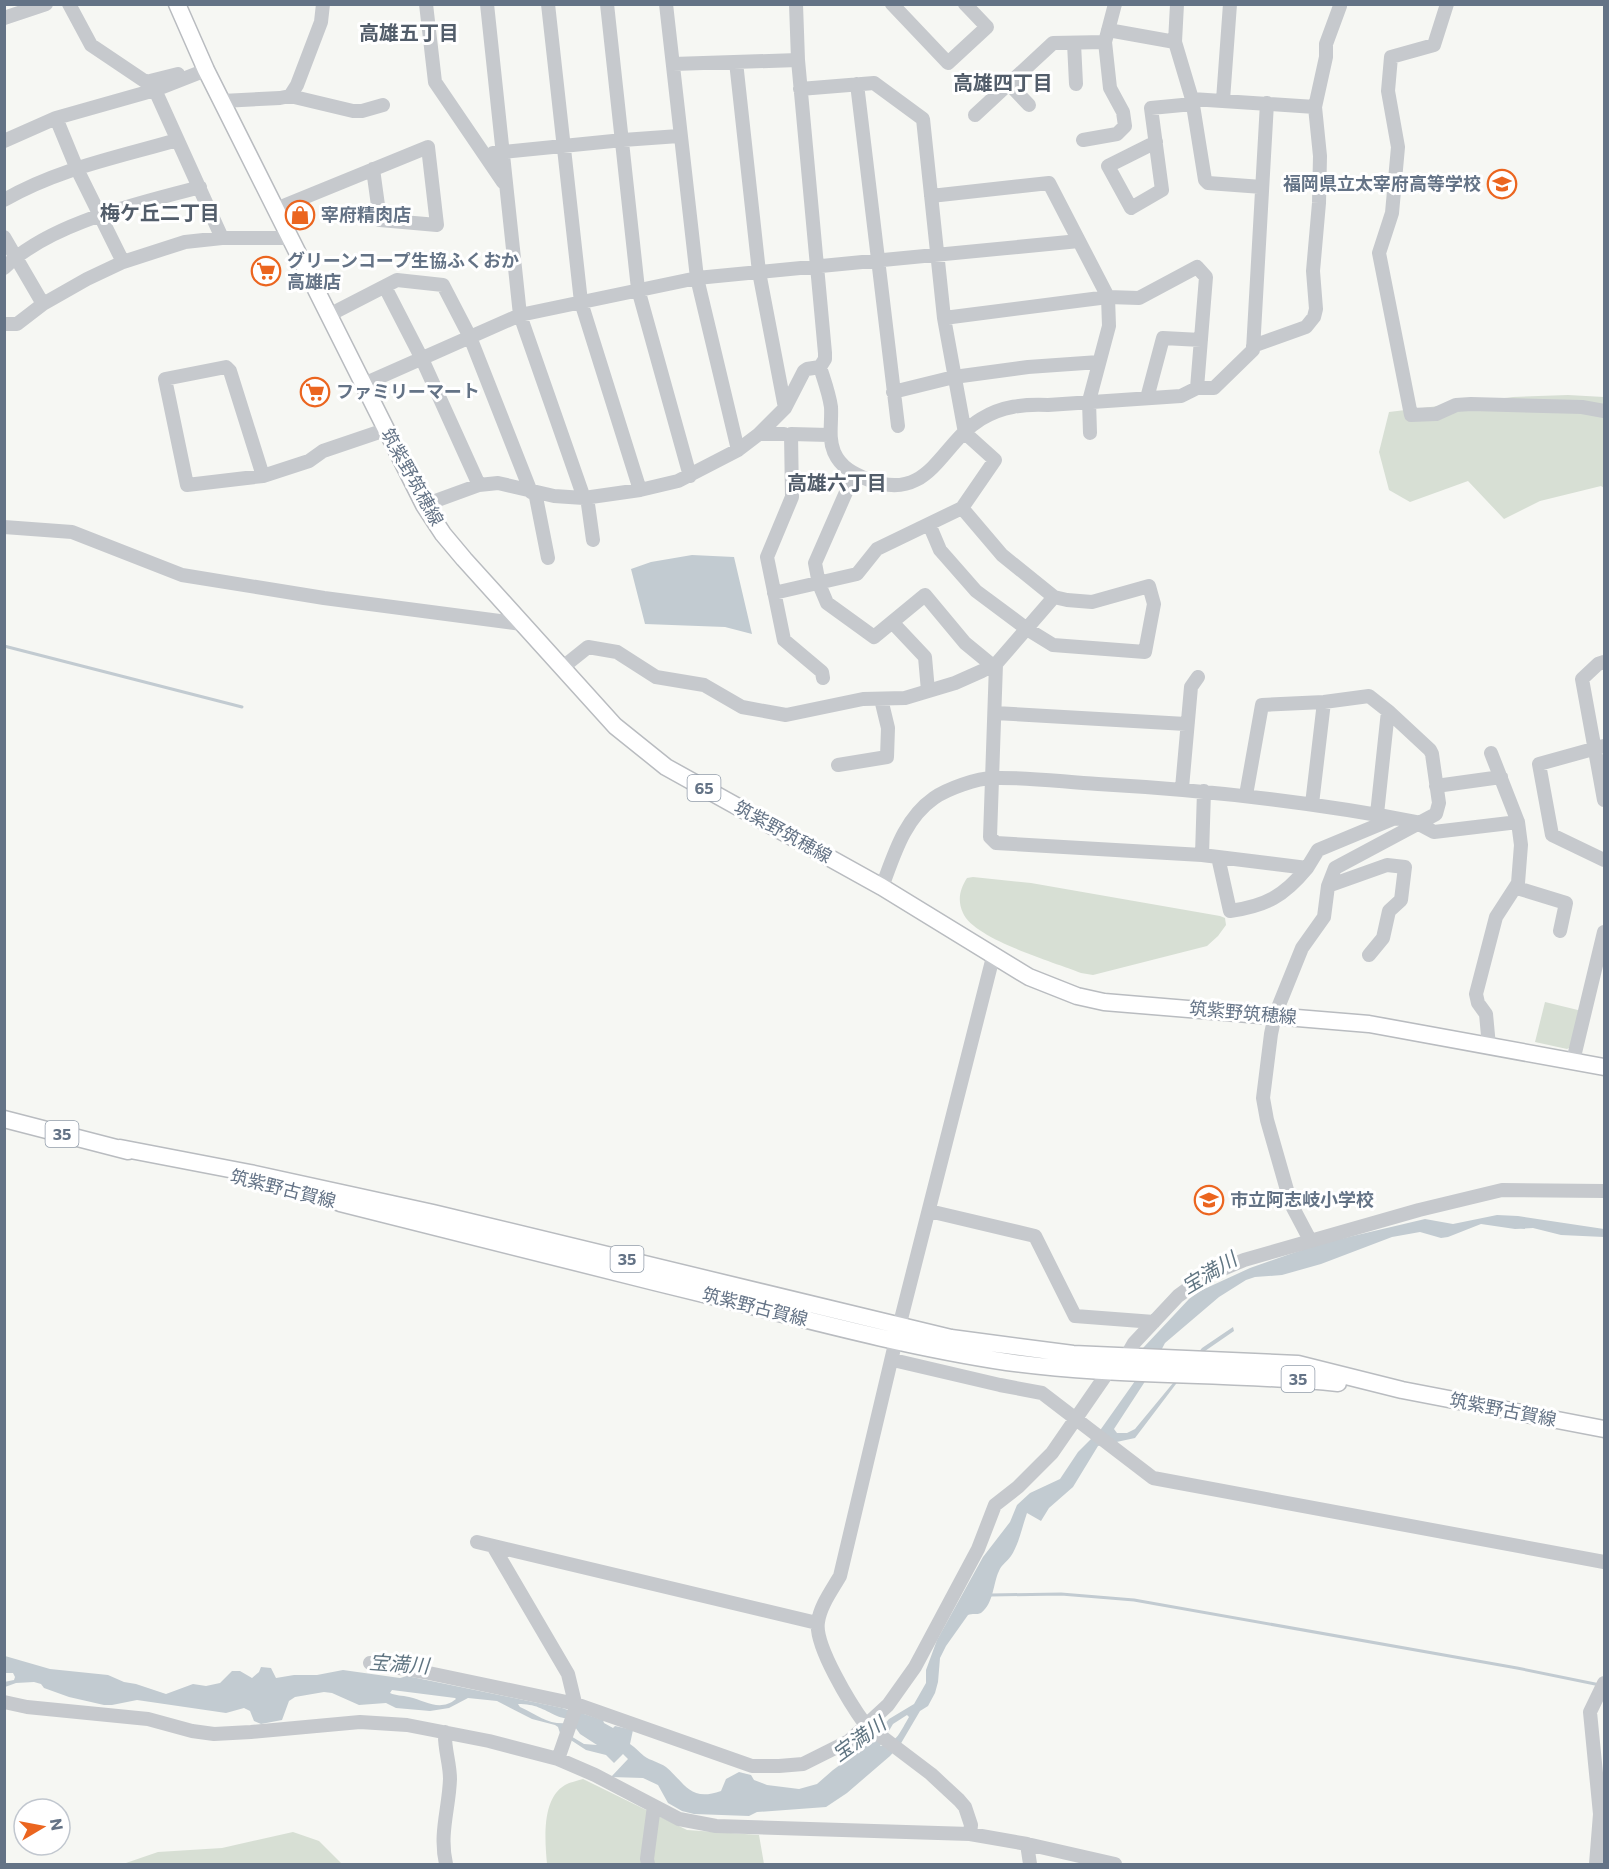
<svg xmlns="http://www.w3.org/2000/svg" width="1609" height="1869" viewBox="0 0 1609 1869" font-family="Commissioner,'Noto Sans JP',sans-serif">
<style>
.green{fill:#d7dfd4}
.water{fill:#c2cbd1;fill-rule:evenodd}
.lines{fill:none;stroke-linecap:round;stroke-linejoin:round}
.stream{stroke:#c2cbd1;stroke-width:3}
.major-casing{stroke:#b9bcc0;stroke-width:19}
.minor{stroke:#c6c9cd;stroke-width:14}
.major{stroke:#fff;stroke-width:16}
.labels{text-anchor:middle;stroke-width:6;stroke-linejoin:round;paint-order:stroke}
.shield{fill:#fff;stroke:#929daa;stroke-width:1.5}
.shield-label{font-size:16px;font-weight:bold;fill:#647386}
.poi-label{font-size:18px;font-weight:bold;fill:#647386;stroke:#fff;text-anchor:start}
.street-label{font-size:18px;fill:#647386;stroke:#fff}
.neighbourhood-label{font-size:20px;font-weight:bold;fill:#525d6a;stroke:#fff}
.water-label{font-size:20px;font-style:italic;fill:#607582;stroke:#fff}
</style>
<rect width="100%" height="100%" fill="#f6f7f3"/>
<path class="green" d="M1568,395L1604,397V488L1601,486L1540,501L1504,519L1468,481L1410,502L1389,490L1379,452L1389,412L1513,397Z
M973,877L1031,883L1220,916L1225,918L1226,925L1218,936L1207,946L1093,975L1081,973C1053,962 974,939 963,913C957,900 960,889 967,878Z
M1545,1002L1582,1011L1574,1046L1567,1049L1535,1042Z
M583,1779L687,1830L759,1835L764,1864H547C545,1841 541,1799 565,1785C570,1782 577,1781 583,1779Z
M293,1832L319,1841L342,1864H346H123L158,1852L222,1848Z"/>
<path class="water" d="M692,555L734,557L752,634L725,627L645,624L631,569L651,562Z
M1497,1215L1518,1216L1604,1229V1237L1561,1235L1533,1228L1515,1229L1481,1224L1448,1237L1441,1238L1420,1232L1392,1237L1321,1264L1282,1275L1255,1277L1246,1280L1219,1297L1165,1343L1144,1383L1114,1429L1117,1433H1127L1135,1429L1202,1348L1233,1327L1234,1331L1205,1351L1179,1380L1135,1438L1098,1446L1073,1487L1049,1508L1041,1521L1027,1513C1022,1527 1019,1544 1011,1556C1007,1562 1001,1565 999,1571C993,1583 994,1603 981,1613C977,1615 972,1613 968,1615L946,1646L940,1658L938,1682L935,1693L928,1706L920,1711L900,1745L890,1756L847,1793L826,1807L757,1812L749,1816L694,1814L682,1811L668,1803L658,1785L643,1778L611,1777L628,1759L623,1754L614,1763L606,1755L586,1750L560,1733L558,1727L555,1725L532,1719L497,1701L468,1698L449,1708L430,1711L396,1708L386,1703L359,1705L332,1693L324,1692L295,1697L289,1701L282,1720L261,1724L254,1721L250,1711L244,1708L226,1713L137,1700L112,1705H104L69,1697L44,1688L41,1684L34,1682L16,1683L5,1687L4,1682L14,1680L15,1677L13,1673H5V1656L50,1669L108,1675L124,1682L136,1684L166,1694L193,1684L206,1686L220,1683L232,1671H240L252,1678L259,1672L261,1667L271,1668L276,1678L294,1675H317L343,1670L400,1678L407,1676L562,1708L580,1714L581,1713L603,1720L604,1723L613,1728L615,1726L633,1730L630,1744C636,1748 639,1752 644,1756C651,1761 659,1762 666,1767C686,1784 690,1802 721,1791L726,1779L739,1772L751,1775L754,1780L767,1785L799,1789L817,1784L833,1770L867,1745L889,1719L914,1704L926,1683V1670L937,1640L983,1557L1010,1522L1017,1505L1030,1493L1060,1479L1078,1452L1101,1429L1135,1381L1143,1348L1189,1299L1200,1291L1250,1268L1319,1244L1425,1219L1453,1224ZM392,1690L455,1698L456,1699C440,1712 426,1701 409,1697C402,1695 396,1696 390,1693ZM518,1704C536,1704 542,1709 557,1716C564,1719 567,1717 576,1722C549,1727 542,1717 520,1707ZM907,1715L909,1717C901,1730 897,1744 880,1746L893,1724ZM575,1727L580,1734L597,1745L584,1744L564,1732Z"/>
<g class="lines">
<path class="stream" d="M4,646L242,707
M991,1595L1061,1594L1134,1600L1517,1668L1600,1685"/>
<g class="major-casing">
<path id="major" d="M177,4L206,70L424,505L443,534L464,559L615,726L666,767L882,887L1029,977L1077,996L1104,1002L1369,1024L1604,1067
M4,1119L128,1151
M120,1148L250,1173L433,1213L951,1338L1073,1354L1298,1364L1402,1390L1604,1429
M340,1203C470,1236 601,1269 732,1301C823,1324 914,1348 1007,1362C1116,1377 1228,1372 1338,1383"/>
</g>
<path class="minor" d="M69,4L91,45L146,82L178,74
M426,4L435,82L503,182
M487,4L520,315L584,498
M548,4L581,302L640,490
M607,4L638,289L690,476
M666,4L697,278L738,450
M796,4L798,60L825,353V359L820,367C824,380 829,393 831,407C832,423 828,437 834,452C841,468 854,474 869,480C930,503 940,444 981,419C1002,406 1024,404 1048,405L1181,396L1197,388H1214L1253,350L1267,103
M892,4L948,63L987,27L965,4
M1177,4L1175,42L1192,99L1205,180L1208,183L1262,187
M1447,4L1434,45L1391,57L1388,91L1398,147L1392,213L1379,253L1411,415L1436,414L1456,405L1471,404L1582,407L1604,411
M4,18L46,4
M1108,30L1175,42
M1074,43L1076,84
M736,62L759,272L785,408
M673,64L798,60
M857,84L898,426
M1010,85L1029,105
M155,90L222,238
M290,96L353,111H362L383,105
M1192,99L1315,107L1320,156L1319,203L1313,271L1316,309L1314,317L1306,327L1253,346
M1223,100L1230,4
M222,101L280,98L290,96L297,85L321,22L323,4
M1315,107L1326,57V44L1340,6L1339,4
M975,115L1053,43L1105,42
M56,118L77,169L123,262
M1083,140L1117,134L1125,126L1123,112L1110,88L1105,42L1115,4
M4,141L56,118L155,90L206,70
M1156,142L1108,166L1131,208L1162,190L1151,108L1193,104
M493,153L623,140L679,136
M931,196L1049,183L1108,297L1109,326L1089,401L1090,433
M4,200C57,169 119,157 177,140
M276,209L428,147L437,225L380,220L373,169
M4,237L43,304
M4,268C51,222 138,204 200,187
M385,287L422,359L479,485
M329,315L397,280L443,285L470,337L531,492
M944,318L1108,297L1139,298L1197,267L1206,277L1197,388
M4,324H17L43,304L87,279L123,262L185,242L222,238H290
M364,384L520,315L697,278L1079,241
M893,392L954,377L1028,367L1099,362
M1147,398L1163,338L1201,340
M759,434H784
M854,474L815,563L819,584L827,603L874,637L925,595L965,643L993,666
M263,476L187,485L165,379L226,367L230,371L263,476L309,461L323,451L385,430
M535,492L548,558
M587,497L593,540
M424,505L479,485L498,483L554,496L584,498L640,490L678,481L738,450L759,434L785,408L804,371L807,369L820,367
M929,524L940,550L976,591L1027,629L1053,645L1145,652L1154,604L1149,586L1092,602L1067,600L1054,597L1002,555L962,508
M4,527L72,532L182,575L324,598L522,624
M774,593L857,574L877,549L962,508L995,460L965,433L944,318L923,119L874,83L800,89
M892,622L925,657L928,691
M1604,662L1598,664L1582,679L1604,800
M996,664L990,837L996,843L1202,855L1307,868L1318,850L1395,818
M563,667L588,647L617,652L656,677L704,685L742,707L786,715L863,699L905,698L955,683L982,671L996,664L1054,597
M823,678L822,672L784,640L767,557L792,497L791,434L829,435
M995,713L1186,724
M1604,746L1539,764L1552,835L1604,860
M1491,753L1518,822
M838,765L887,757L888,728L881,699
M1436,786L1501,777
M1182,788L1191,687L1198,677
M1246,795L1262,705L1324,702L1369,696L1388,711L1430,750L1432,754L1439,803L1436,814L1335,868L1328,886L1324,917L1302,948L1275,1015L1271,1034L1263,1098L1267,1120L1291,1204L1310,1240
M1312,804L1324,702
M1377,814L1388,711
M1419,824L1434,832L1518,822L1521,845L1518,883L1496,917L1476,994L1478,1003L1486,1014L1489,1046
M1202,855L1204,791
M1218,857L1230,911C1266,906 1284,896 1307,868
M1328,886L1387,865L1405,867L1401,900L1389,911L1383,938L1369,955
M882,887C894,855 904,819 934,798C947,789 977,778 993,778C1028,777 1063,782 1098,784C1207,790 1314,802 1422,823
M1517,888L1566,903L1560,931
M1573,1061L1604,932
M929,1211L1035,1236L1075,1316L1154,1322
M1126,1357L1134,1343L1178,1296L1204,1277L1244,1260L1419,1210L1502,1190L1604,1191
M893,1360L1000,1385L1042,1393L1153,1478L1604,1562
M477,1542L817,1623
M493,1546L568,1674L576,1707L558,1759
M370,1663L424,1672L576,1704L752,1766H779L803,1764L849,1741L888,1705L915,1667L978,1549L995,1505L1018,1487L1052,1453L1108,1372
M4,1702L27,1707L148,1719L192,1731L214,1734L251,1732L360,1722L407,1725L489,1741L558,1759L595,1775L679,1819L716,1826L970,1834L1027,1844L1115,1864
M445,1732C444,1748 450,1763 450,1779C449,1809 439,1833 446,1864
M970,1834L971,1825L965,1807L959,1800L931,1774L865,1724C851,1705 814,1645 818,1622C820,1606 832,1590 840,1576L899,1327L993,957
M1027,1844L1030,1864
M648,1864L647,1859L654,1806
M1596,1864L1600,1814L1590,1712L1604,1683"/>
<use href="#major" class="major"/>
</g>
<defs>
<g id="school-ring" transform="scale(1.5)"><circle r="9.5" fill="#fff" stroke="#eb651f" stroke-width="1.5"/><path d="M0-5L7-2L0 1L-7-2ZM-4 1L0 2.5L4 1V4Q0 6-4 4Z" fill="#eb651f"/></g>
<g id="shop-ring" transform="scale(1.5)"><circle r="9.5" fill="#fff" stroke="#eb651f" stroke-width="1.5"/><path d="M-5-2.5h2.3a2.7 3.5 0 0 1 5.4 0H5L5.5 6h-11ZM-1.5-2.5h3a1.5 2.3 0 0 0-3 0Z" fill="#eb651f"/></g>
<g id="supermarket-ring" transform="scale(1.5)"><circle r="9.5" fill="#fff" stroke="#eb651f" stroke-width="1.5"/><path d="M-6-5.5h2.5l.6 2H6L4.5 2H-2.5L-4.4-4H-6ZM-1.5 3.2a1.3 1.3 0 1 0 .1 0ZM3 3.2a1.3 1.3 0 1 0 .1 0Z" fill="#eb651f"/></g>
</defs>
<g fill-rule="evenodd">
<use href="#school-ring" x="1502" y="184"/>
<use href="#shop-ring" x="300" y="215"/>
<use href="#supermarket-ring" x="266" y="271"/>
<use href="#supermarket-ring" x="315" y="392"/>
<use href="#school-ring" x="1209" y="1200"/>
</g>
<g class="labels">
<g class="shield">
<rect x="687.5" y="775" width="33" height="26" rx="4.5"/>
<rect x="45.5" y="1121" width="33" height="26" rx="4.5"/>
<rect x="610.5" y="1246" width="33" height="26" rx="4.5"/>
<rect x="1281.5" y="1366" width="33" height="26" rx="4.5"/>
</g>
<g class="shield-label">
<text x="704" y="794">65</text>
<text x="62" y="1140">35</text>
<text x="627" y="1265">35</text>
<text x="1298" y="1385">35</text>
</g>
<g class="poi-label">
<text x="1481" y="190" text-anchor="end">福岡県立太宰府高等学校</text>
<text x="321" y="221">宰府精肉店</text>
<text x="287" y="267">グリーンコープ生協ふくおか<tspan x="287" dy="21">高雄店</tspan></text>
<text x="336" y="398">ファミリーマート</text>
<text x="1230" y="1206">市立阿志岐小学校</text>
</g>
<g class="street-label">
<text transform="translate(412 477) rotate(61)" y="6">筑紫野筑穂線</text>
<text transform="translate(783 832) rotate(29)" y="6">筑紫野筑穂線</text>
<text transform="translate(1243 1013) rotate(5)" y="6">筑紫野筑穂線</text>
<text transform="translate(283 1189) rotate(14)" y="6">筑紫野古賀線</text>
<text transform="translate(755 1307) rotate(14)" y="6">筑紫野古賀線</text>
<text transform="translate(1503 1410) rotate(11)" y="6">筑紫野古賀線</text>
</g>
<g class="neighbourhood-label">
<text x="409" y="40">高雄五丁目</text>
<text x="1003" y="90">高雄四丁目</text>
<text x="160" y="220">梅ケ丘二丁目</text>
<text x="837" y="490">高雄六丁目</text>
</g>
<g class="water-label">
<text transform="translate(1209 1273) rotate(-31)" y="7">宝満川</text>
<text transform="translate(399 1664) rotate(4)" y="7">宝満川</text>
<text transform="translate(859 1739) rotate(-36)" y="7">宝満川</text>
</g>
</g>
<rect width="1609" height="1869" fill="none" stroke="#647386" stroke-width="12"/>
<g transform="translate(42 1827) rotate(80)"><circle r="28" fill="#ffffff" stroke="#c1c7cf" stroke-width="1.5"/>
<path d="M0-4.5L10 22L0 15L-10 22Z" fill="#eb651f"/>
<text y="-9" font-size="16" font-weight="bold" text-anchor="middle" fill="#647386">N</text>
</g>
</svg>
